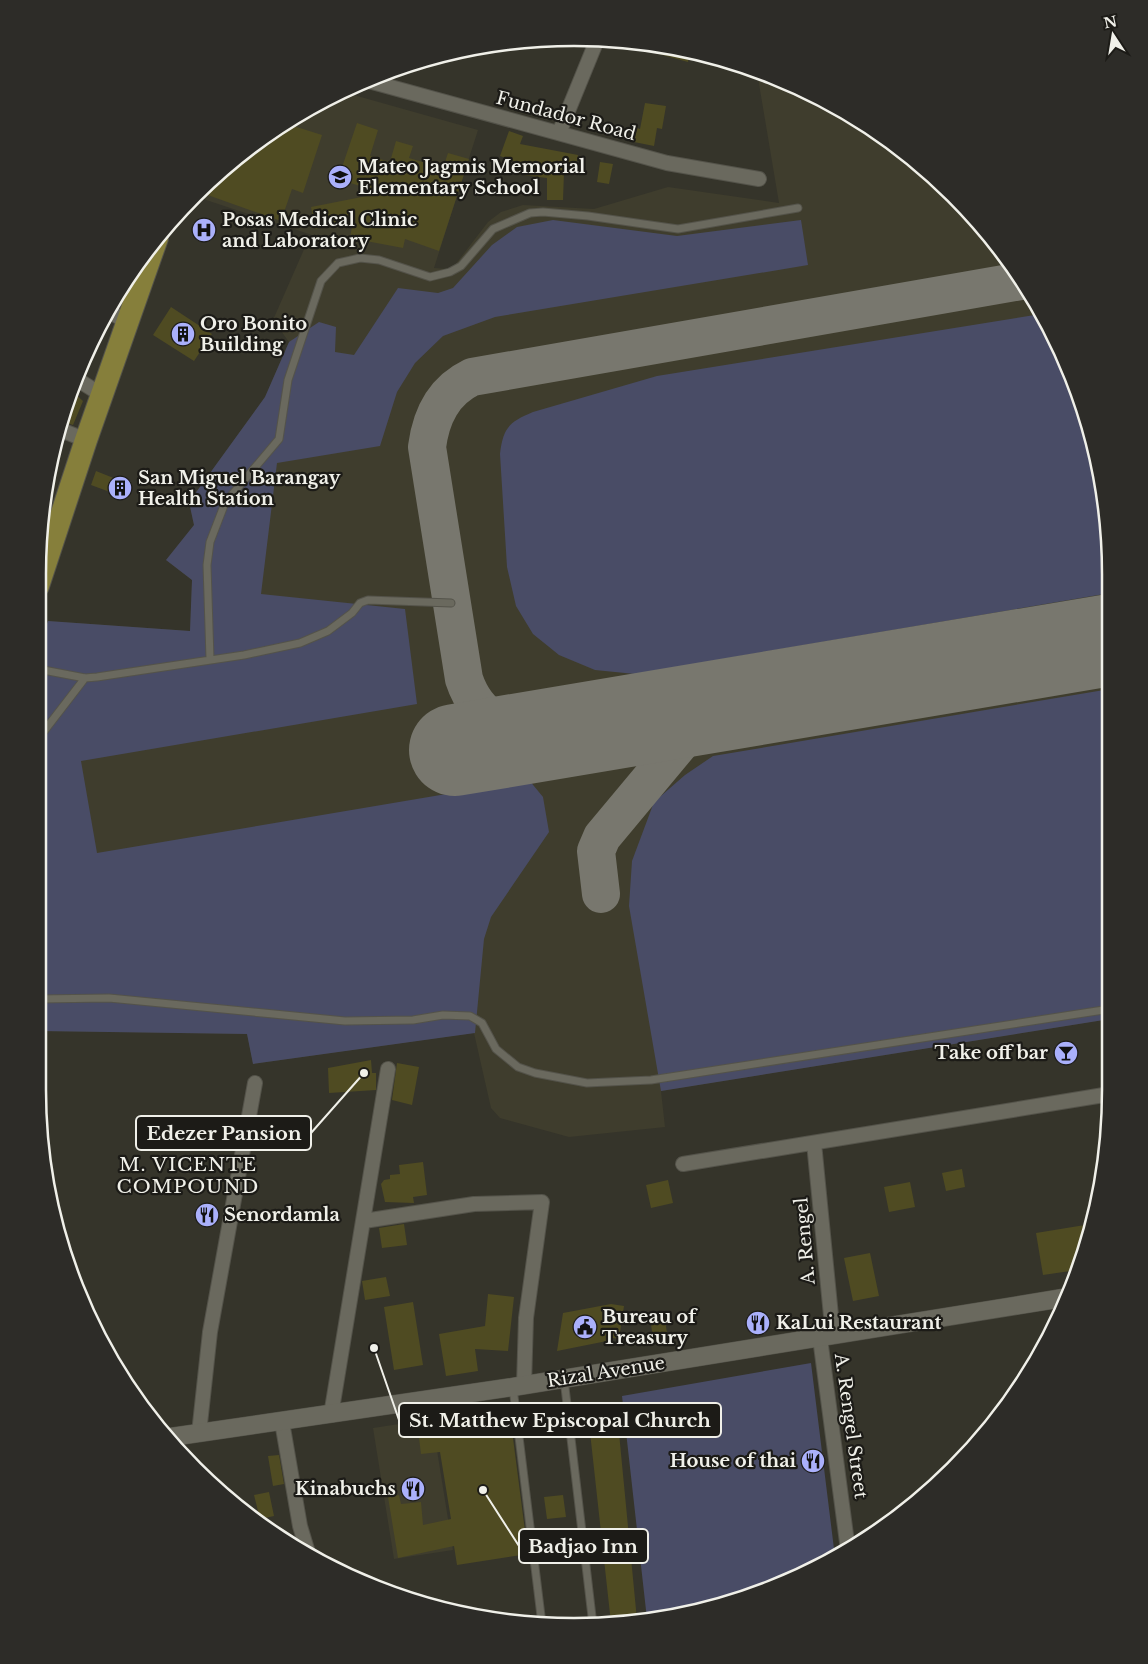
<svg xmlns="http://www.w3.org/2000/svg" width="1148" height="1664" viewBox="0 0 1148 1664" font-family="'Libre Baskerville',serif">
<style>
.built{fill:#3f3d2d}
.green{fill:#494c66}
.lines{fill:none;stroke-linecap:round;stroke-linejoin:round}
.taxiway{stroke:#78776e;stroke-width:38}
.runway{stroke:#78776e;stroke-width:92}
.building{fill:#4f4b22}
.service-casing{stroke:#54534a;stroke-width:9}
.minor-casing{stroke:#54534a;stroke-width:16}
.tertiary-casing{stroke:#54534a;stroke-width:19}
.primary-casing{stroke:#54534a;stroke-width:24}
.service{stroke:#6a695e;stroke-width:7}
.minor{stroke:#6a695e;stroke-width:14}
.tertiary{stroke:#6a695e;stroke-width:18}
.primary{stroke:#867f3b;stroke-width:22}
.labels{text-anchor:middle;stroke-width:4.5;stroke-linejoin:round;paint-order:stroke}
.street-label{font-size:18px;fill:#f0f0e9;stroke:#1c1b17}
.poi-label{font-size:18px;font-weight:bold;fill:#f0f0e9;stroke:#1c1b17;text-anchor:start}
.neighbourhood-label{font-size:19px;letter-spacing:1px;fill:#f0f0e9;stroke:#1c1b17}
.rim{fill:none;stroke:#f0f0e9;stroke-width:2.5}
.leader{fill:none;stroke:#f0f0e9;stroke-width:2}
.callout-dot{fill:#f0f0e9;stroke:#1c1b17;stroke-width:2}
.callout{fill:#1c1b17;stroke:#f0f0e9;stroke-width:2}
.callout-label{font-size:19px;text-anchor:middle;font-weight:bold;fill:#f0f0e9}
</style>
<rect width="100%" height="100%" fill="#35342a"/>
<path class="built" d="M757,72L780,78L872,128L954,195L1000,248L1055,336L1100,470L1110,574V1019L661,1091L665,1127L569,1137L500,1118L491,1108L474,1033L253,1064L247,1034L38,1031V648L48,621L190,631L192,580L166,560L194,525L189,502L265,397L289,342L273,320L309,238L348,247L194,196L195,194L276,128L343,92L478,130L434,268L447,269L455,265L488,222L501,212L523,205L594,209L668,187L779,203Z
M432,1419L453,1550L394,1559L373,1428Z"/>
<path class="green" d="M553,220L677,236L801,220L808,265L495,317L443,336L415,363L397,392L380,446L277,463L261,594L405,609L417,704L81,761L97,853L529,780L543,797L549,832L491,917L484,939L475,1033L253,1064L247,1034L38,1031V648L48,621L190,631L192,580L166,560L194,525L189,502L265,397L289,342L319,322L336,327L335,352L354,355L398,288L438,293L453,288L492,245L517,227Z
M1041,314L1055,336L1100,470L1110,593L635,674L595,670L559,655L533,634L516,606L507,567L500,454C503,428 509,422 533,412L657,376Z
M1110,689V1019L661,1091L629,906L632,861L654,802L685,775L713,756Z
M811,1363L835,1557L812,1571L678,1616L647,1619L622,1396Z"/>
<g class="lines">
<path class="taxiway" d="M552,733C510,729 479,724 464,679L427,447C431,416 443,391 472,377L1021,281
M601,894L596,851L602,837L687,735L725,705"/>
<path class="runway" d="M455,750L1110,640"/>
</g>
<path class="building" d="M649,45L690,51L688,62L648,51Z
M645,103L666,106L662,129L657,128L654,146L634,142L637,128L640,129Z
M284,123L322,135L303,193L292,189L281,221L202,193L205,186Z
M357,123L378,130L370,156L390,162L396,141L413,146L409,158L443,168L448,153L469,159L439,251L405,239L403,248L350,238L353,221L315,229L311,207L382,193L338,179Z
M509,131L523,136L520,144L578,155L575,173L564,172L563,200H547V178L515,174L516,162L500,156Z
M600,162L613,164L609,184L597,182Z
M171,307L212,334L194,361L153,335Z
M74,393L83,401L73,425L64,422Z
M96,471L131,485L126,498L91,485Z
M371,1060L372,1073H376V1090L329,1093L328,1068Z
M397,1063L419,1067L412,1105L392,1100Z
M423,1162L427,1195L413,1197L414,1203L385,1202L381,1184L384,1180L390,1179V1175L400,1174L399,1165Z
M962,1169L965,1187L946,1191L942,1173Z
M668,1180L673,1203L651,1208L646,1185Z
M910,1182L915,1207L889,1212L884,1187Z
M404,1224L407,1245L382,1248L379,1228Z
M1091,1224L1077,1270L1043,1275L1036,1233Z
M870,1253L879,1296L853,1301L844,1258Z
M386,1277L390,1296L365,1300L362,1281Z
M488,1294L514,1297L508,1351L475,1349L478,1371L446,1376L439,1334L485,1326Z
M413,1302L423,1365L394,1370L384,1307Z
M611,1304L624,1306L619,1339L607,1337V1341L557,1351L563,1313Z
M664,1314L668,1339L653,1340L650,1316Z
M617,1412L637,1620L611,1623L588,1414Z
M510,1415L528,1554L457,1565L454,1546L398,1558L388,1497L399,1495L401,1504L421,1502L423,1525L451,1519L440,1452L421,1454L418,1430Z
M279,1455L284,1484L273,1486L268,1456Z
M269,1492L274,1516L260,1519L254,1495Z
M563,1495L566,1517L547,1519L544,1497Z"/>
<g class="lines">
<g class="service-casing">
<path id="service" d="M210,659L207,565L210,542L225,503L279,439L288,380L321,281L338,263L360,258L379,260L430,277L450,272L461,266L493,229L530,213L543,212L588,216L678,229L798,208
M38,669L85,678L97,677L244,655L300,643L328,631L352,613L360,603L368,600L451,603
M38,739L85,678
M38,999L109,998L345,1021L413,1020L443,1015L470,1016L482,1023L496,1049L518,1067L535,1073L587,1083L651,1080L1110,1009
M564,1379L593,1625
M513,1388L542,1624"/>
</g>
<g class="minor-casing">
<path id="minor" d="M365,80L667,163L759,179
M559,133L597,40
M109,311L128,323
M78,380L102,395
M61,430L86,440
M814,1143L833,1336
M683,1164L1110,1094
M364,1221L474,1204L542,1202L526,1318L524,1385
M820,1338L848,1550
M331,1415L388,1069
M282,1422L300,1526L309,1556
M199,1433L210,1332L255,1083"/>
</g>
<g class="tertiary-casing">
<path id="tertiary" d="M171,1437L513,1387L1069,1297"/>
</g>
<g class="primary-casing">
<path id="primary" d="M38,586L86,440L157,238"/>
</g>
<use href="#service" class="service"/>
<use href="#minor" class="minor"/>
<use href="#tertiary" class="tertiary"/>
<use href="#primary" class="primary"/>
</g>
<defs>
<g id="school-disc" transform="scale(1.25)"><circle r="9.5" fill="#aab0fb" stroke="#1c1b17"/><path d="M0-5L7-2L0 1L-7-2ZM-4 1L0 2.5L4 1V4Q0 6-4 4Z" fill="#111"/></g>
<g id="hospital-disc" transform="scale(1.25)"><circle r="9.5" fill="#aab0fb" stroke="#1c1b17"/><path d="M-5-5h3v3.5h4V-5h3V5h-3V1.5h-4V5h-3Z" fill="#111"/></g>
<g id="building-disc" transform="scale(1.25)"><circle r="9.5" fill="#aab0fb" stroke="#1c1b17"/><path d="M-4-6H4V6H1V3H-1V6H-4ZM-2.5-4.3h1.7v1.8h-1.7ZM.8-4.3h1.7v1.8H.8ZM-2.5-1h1.7V.8h-1.7ZM.8-1h1.7V.8H.8Z" fill="#111"/></g>
<g id="bar-disc" transform="scale(1.25)"><circle r="9.5" fill="#aab0fb" stroke="#1c1b17"/><path d="M-6-5H6L.8 .8V4.5H3.5V6h-7V4.5H-.8V.8Z" fill="#111"/></g>
<g id="restaurant-disc" transform="scale(1.25)"><circle r="9.5" fill="#aab0fb" stroke="#1c1b17"/><path d="M-5-6h1v4h1v-4h1v4h1v-4h1v5L-1.5 .5V6h-2V.5L-5-1ZM5-6V6H3V1.5H1.5Q1.5-4 5-6Z" fill="#111"/></g>
<g id="civic-disc" transform="scale(1.25)"><circle r="9.5" fill="#aab0fb" stroke="#1c1b17"/><path d="M-.6-6.5H3V-4.5H.6V-3L4-1V1h2V6H-6V1h2V-1L-.6-3ZM-1.2 2.5V6h2.4V2.5Z" fill="#111"/></g>
</defs>
<g fill-rule="evenodd">
<use href="#school-disc" x="340" y="177"/>
<use href="#hospital-disc" x="204" y="230"/>
<use href="#building-disc" x="183" y="334"/>
<use href="#building-disc" x="120" y="488"/>
<use href="#bar-disc" x="1066" y="1053"/>
<use href="#restaurant-disc" x="207" y="1215"/>
<use href="#restaurant-disc" x="758" y="1323"/>
<use href="#civic-disc" x="585" y="1327"/>
<use href="#restaurant-disc" x="813" y="1461"/>
<use href="#restaurant-disc" x="413" y="1489"/>
</g>
<g class="labels">
<g class="street-label">
<text transform="translate(566 116) rotate(15)" y="6">Fundador Road</text>
<text transform="translate(805 1241) rotate(-95)" y="6">A. Rengel</text>
<text transform="translate(606 1372) rotate(-9)" y="6">Rizal Avenue</text>
<text transform="translate(851 1426) rotate(82)" y="6">A. Rengel Street</text>
</g>
<g class="poi-label">
<text x="358" y="173">Mateo Jagmis Memorial<tspan x="358" dy="21">Elementary School</tspan></text>
<text x="222" y="226">Posas Medical Clinic<tspan x="222" dy="21">and Laboratory</tspan></text>
<text x="200" y="330">Oro Bonito<tspan x="200" dy="21">Building</tspan></text>
<text x="138" y="484">San Miguel Barangay<tspan x="138" dy="21">Health Station</tspan></text>
<text x="1048" y="1059" text-anchor="end">Take off bar</text>
<text x="224" y="1221">Senordamla</text>
<text x="602" y="1323">Bureau of<tspan x="602" dy="21">Treasury</tspan></text>
<text x="776" y="1329">KaLui Restaurant</text>
<text x="796" y="1467" text-anchor="end">House of thai</text>
<text x="396" y="1495" text-anchor="end">Kinabuchs</text>
</g>
<g class="neighbourhood-label">
<text x="188" y="1171">M. VICENTE<tspan x="188" dy="22">COMPOUND</tspan></text>
</g>
</g>
<path d="M0 0H1148V1664H0ZM574 46H574A528 528 0 0 1 1102 574V1090A528 528 0 0 1 574 1618H574A528 528 0 0 1 46 1090V574A528 528 0 0 1 574 46Z" fill="#2d2c28" fill-rule="evenodd"/>
<path class="rim" d="M574 46H574A528 528 0 0 1 1102 574V1090A528 528 0 0 1 574 1618H574A528 528 0 0 1 46 1090V574A528 528 0 0 1 574 46Z"/>
<path class="leader" d="M364 1073L311 1133M374 1348L399 1420M483 1490L519 1546"/>
<g class="callout-dot">
<circle cx="364" cy="1073" r="5"/>
<circle cx="374" cy="1348" r="5"/>
<circle cx="483" cy="1490" r="5"/>
</g>
<g class="callout">
<rect x="136" y="1116" width="175" height="34" rx="5"/>
<rect x="399" y="1403" width="322" height="34" rx="5"/>
<rect x="519" y="1529" width="129" height="34" rx="5"/>
</g>
<g class="callout-label">
<text x="224" y="1140">Edezer Pansion</text>
<text x="560" y="1427">St. Matthew Episcopal Church</text>
<text x="583" y="1553">Badjao Inn</text>
</g>
<g transform="translate(1113 35) rotate(348)" stroke="#1c1b17" stroke-width="4" paint-order="stroke">
<path d="M0-4L9 19L0 12L-9 19Z" fill="#f0f0e9"/>
<text y="-8" font-size="14" font-weight="bold" text-anchor="middle" fill="#f0f0e9">N</text>
</g>
</svg>
